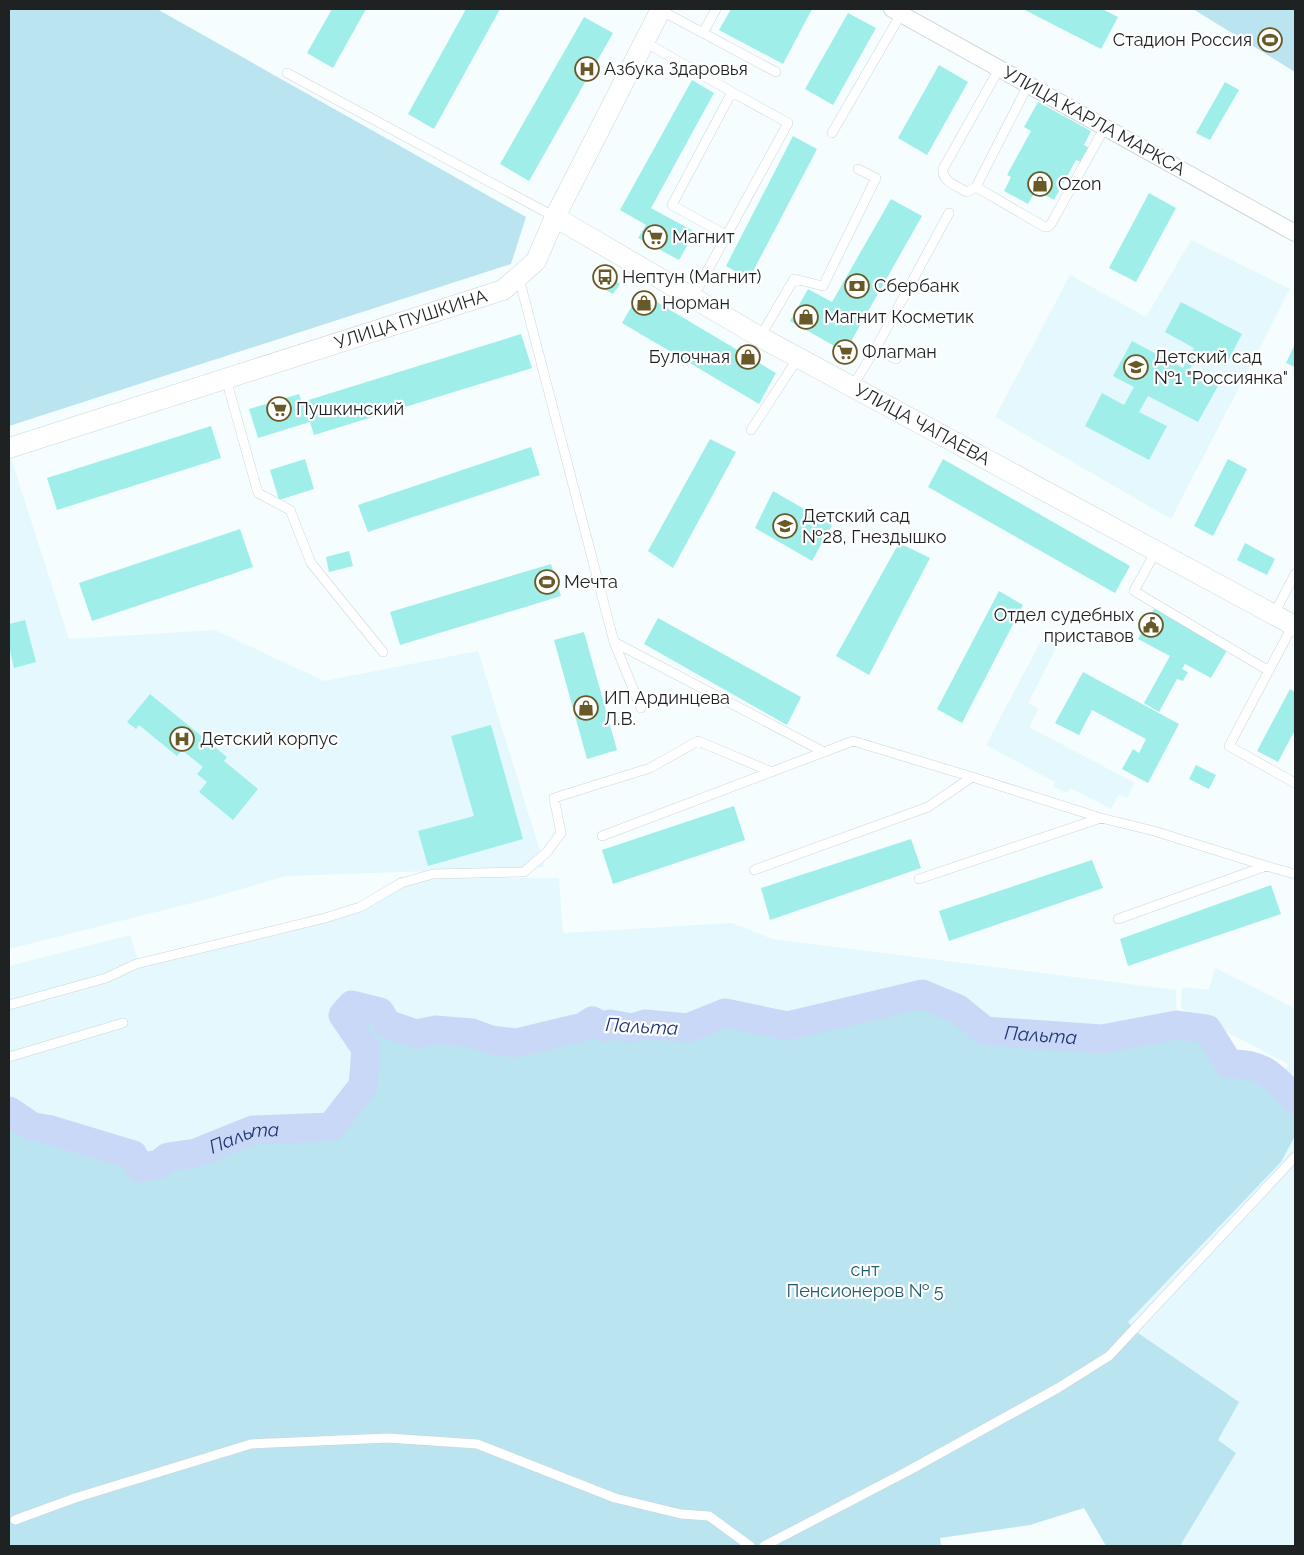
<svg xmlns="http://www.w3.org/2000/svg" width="1304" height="1555" viewBox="0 0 1304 1555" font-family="Raleway,sans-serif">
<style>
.built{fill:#e4f8fd}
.green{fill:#b9e4f0}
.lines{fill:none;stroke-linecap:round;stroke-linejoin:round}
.river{stroke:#cad8f8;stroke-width:29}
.building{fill:#9feeea}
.service-casing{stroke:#ccd6d9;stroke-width:10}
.minor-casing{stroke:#ccd6d9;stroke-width:18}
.tertiary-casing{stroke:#ccd6d9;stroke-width:21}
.service{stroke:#fff;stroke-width:9}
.minor{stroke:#fff;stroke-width:16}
.tertiary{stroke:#fff;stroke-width:20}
.labels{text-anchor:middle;stroke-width:4.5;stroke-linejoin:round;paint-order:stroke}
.poi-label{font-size:18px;fill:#1e2223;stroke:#fff;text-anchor:start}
.street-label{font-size:18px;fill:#1e2223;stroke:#fff}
.park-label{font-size:18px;fill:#215d6c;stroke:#fff}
.water-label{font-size:19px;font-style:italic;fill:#1f3470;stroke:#fff}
</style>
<rect width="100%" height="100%" fill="#f6fdff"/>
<path class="built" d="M1191,240L1290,289L1171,519L995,417L1070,275L1146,317Z
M11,458L69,639L215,630L324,681L478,651L545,867L286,876L200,901L9,949V459Z
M1044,635L1059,643L1028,703L1039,709L1029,727L1135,783L1127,798L1119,794L1111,809L1070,788L1067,793L1053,786L1055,782L986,745Z
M400,877L559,878L563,933L732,923L772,939L1176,990L1177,1025L1102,1039L985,1031L958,1009L922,994L787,1026L725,1013L688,1028L645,1024L632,1028L610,1024L605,1027L592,1021L583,1027L516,1043L491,1040L472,1033L436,1030L416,1034L387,1024L343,1015L366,1049L363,1086L331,1127L253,1130L196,1153L168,1157L159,1164L140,1168L47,1129L33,1127L9,1111V966L130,935L138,960L303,922L357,905Z
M1215,968L1295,1008V1080L1283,1074L1288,1064L1181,1008L1182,987L1209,990Z
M1295,1136V1546H1180L1236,1453L1218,1440L1128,1322L1281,1162Z"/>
<path class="green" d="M9,9H157L526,217L511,264L9,426Z
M1193,9H1295V72Z
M922,994L958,1009L985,1031L1102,1039L1177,1025L1207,1029L1229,1064C1264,1063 1272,1076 1295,1099V1136L1281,1162L1128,1322L1138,1333L1239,1402L1218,1440L1236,1453L1180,1546H1106L1084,1508L1030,1525L940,1538L941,1546H9V1111L33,1127L47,1129L133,1155L140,1168L159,1164L168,1157L196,1153L253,1130L331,1127L363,1086L366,1049L343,1015L352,1005L380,1012L387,1024L416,1034L436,1030L472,1033L491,1040L516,1043L583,1027L592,1021L605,1027L610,1024L632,1028L645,1024L688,1028L725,1013L787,1026Z"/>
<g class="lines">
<path class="river" id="s1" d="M9,1111L33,1127L47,1129L133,1155L140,1168L159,1164L168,1157L196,1153L253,1130L331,1127L363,1086L366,1049L343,1015L352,1005L380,1012L387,1024L416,1034L436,1030L472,1033L491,1040L516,1043L583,1027L592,1021L605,1027L610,1024L632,1028L645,1024L688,1028L725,1013L787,1026L922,994L958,1009L985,1031L1102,1039L1177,1025L1207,1029L1229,1064C1264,1063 1272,1076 1295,1099"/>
</g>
<path class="building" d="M332,9H366L333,68L307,53Z
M466,9H500L434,129L408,114Z
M731,9H812L783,64L719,30Z
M1023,9H1102L1118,17L1101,49Z
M848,13L876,28L833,105L805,89Z
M584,17L613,33L529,181L500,164Z
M939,65L968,82L927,155L898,138Z
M692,80L714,93L651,208L695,232L679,260L638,238L646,225L620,210Z
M1225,82L1239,90L1210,140L1196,133Z
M1038,102L1091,131L1084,145L1091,149L1083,163L1076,160L1054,200L1036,190L1028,204L1004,191L1011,177L1007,175L1031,131L1024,127Z
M793,136L817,149L749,279L726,266Z
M1149,193L1176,208L1136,282L1109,268Z
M891,199L922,216L845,352L790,321L808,289L832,302Z
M611,279L620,284L613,294L604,289Z
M640,292L776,373L759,404L622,323Z
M1181,302L1242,334L1225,366L1199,352L1189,371L1218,386L1198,422L1148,396L1139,412L1167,426L1149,460L1085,426L1102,393L1124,405L1134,387L1113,376L1132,341L1183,368L1194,348L1165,332Z
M521,334L532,368L314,435L310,422L258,438L249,409L299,394L302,402Z
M1295,344V367L1286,363Z
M211,426L221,458L57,510L47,478Z
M710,439L736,452L673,568L648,551Z
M531,447L540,475L368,532L358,505Z
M305,459L314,489L279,500L270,470Z
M943,459L1130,566L1115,593L928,487Z
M1228,459L1247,469L1213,536L1194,526Z
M773,491L832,525L812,561L755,528Z
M240,529L253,567L92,621L79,583Z
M899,543L930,558L869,675L836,656Z
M1245,543L1275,559L1267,575L1237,560Z
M349,551L353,566L329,572L326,557Z
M551,564L561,596L400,645L390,612Z
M999,591L1023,605L962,723L937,709Z
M1155,607L1229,647L1211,678L1185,664L1182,669L1188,672L1183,681L1177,679L1159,712L1144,703L1170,656L1138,639Z
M658,618L801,697L787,725L644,644Z
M25,620L36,662L14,668L9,646V624Z
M584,632L617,750L587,759L554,640Z
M1083,672L1179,724L1148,783L1122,769L1133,749L1139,753L1146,739L1092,710L1079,735L1055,723Z
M1290,689L1295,692V730L1278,762L1257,751Z
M150,694L227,757L224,761L258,789L233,820L199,792L207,782L197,774L203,767L182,750L177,756L139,725L136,729L127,722Z
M491,725L523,839L428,866L418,831L474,816L451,736Z
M1196,765L1216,775L1209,789L1189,779Z
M734,806L745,840L613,884L602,850Z
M911,839L921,868L770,920L761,888Z
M1092,860L1103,888L949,941L939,911Z
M1271,885L1281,914L1128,966L1120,939Z"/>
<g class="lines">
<g class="service-casing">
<path id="service" d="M660,10L776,72
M703,33L716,9
M643,41L732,92
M287,73L555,217
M1028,85L976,187L1045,227H1048L1051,224L1105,127
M832,133L901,14
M976,187L967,192C957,186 941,181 943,169L999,69
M519,278L614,642L641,708
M693,297L788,123L732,92L672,205L726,235
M760,337L794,279L823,286L876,178L858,169
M876,348L949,213
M226,379L258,493L290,510L311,563L383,652
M852,387L876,348L896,359
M751,430L798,358
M1156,551L1134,591L1269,671
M1274,614L1295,574
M1293,625L1229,746L1295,783
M614,642L824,752
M602,836L853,741L972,777
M754,870L928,807L972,777L1101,818
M919,879L1101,818L1154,831L1266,866
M1118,919L1266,866L1295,874
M9,1005L106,978L136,964L325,918L360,907L401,883L433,874L524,872L547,852L561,833L554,798L650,768L698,741L772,772
M9,1057L123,1023
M15,1520L75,1498L251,1444L388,1438L477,1444L615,1498L681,1514L709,1516L750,1546
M764,1546L908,1471L1058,1388L1109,1356L1295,1157"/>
</g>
<g class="minor-casing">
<path id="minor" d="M892,9L1295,233"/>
</g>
<g class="tertiary-casing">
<g id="tertiary">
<path id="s2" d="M555,217L760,337L1295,626"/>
<path id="s3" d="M9,448L503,290L536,261L555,217L661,9"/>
</g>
</g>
<use href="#service" class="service"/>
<use href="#minor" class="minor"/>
<use href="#tertiary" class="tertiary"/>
</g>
<defs>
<g id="stadium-ring" transform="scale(1.25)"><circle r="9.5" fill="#fff" stroke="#695926" stroke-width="1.5"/><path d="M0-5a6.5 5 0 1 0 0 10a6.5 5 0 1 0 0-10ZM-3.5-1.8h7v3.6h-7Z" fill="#695926"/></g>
<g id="hospital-ring" transform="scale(1.25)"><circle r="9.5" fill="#fff" stroke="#695926" stroke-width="1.5"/><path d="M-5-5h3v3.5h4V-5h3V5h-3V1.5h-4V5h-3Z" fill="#695926"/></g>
<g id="shop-ring" transform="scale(1.25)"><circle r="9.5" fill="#fff" stroke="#695926" stroke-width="1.5"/><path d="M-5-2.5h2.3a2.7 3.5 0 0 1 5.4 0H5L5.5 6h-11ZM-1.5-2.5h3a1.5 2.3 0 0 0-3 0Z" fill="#695926"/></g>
<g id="supermarket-ring" transform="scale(1.25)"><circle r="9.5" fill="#fff" stroke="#695926" stroke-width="1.5"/><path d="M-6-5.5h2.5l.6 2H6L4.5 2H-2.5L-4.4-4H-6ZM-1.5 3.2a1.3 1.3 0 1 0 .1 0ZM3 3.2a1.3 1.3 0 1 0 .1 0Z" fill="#695926"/></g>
<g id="bus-ring" transform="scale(1.25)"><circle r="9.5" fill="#fff" stroke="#695926" stroke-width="1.5"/><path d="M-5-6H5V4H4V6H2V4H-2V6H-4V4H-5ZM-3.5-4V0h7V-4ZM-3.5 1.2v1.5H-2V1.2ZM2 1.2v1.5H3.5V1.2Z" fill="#695926"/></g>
<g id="bank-ring" transform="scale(1.25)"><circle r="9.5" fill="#fff" stroke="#695926" stroke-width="1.5"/><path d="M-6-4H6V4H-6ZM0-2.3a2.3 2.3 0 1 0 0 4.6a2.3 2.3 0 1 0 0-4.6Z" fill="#695926"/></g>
<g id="school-ring" transform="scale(1.25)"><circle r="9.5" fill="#fff" stroke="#695926" stroke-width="1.5"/><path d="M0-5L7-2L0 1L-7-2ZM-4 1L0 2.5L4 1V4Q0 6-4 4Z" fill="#695926"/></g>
<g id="civic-ring" transform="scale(1.25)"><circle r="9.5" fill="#fff" stroke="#695926" stroke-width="1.5"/><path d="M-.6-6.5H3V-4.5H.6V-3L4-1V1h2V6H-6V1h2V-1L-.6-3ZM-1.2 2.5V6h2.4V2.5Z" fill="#695926"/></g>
</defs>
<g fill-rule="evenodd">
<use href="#stadium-ring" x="1270" y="40"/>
<use href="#hospital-ring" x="587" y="69"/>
<use href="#shop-ring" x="1040" y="184"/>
<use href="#supermarket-ring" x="655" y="237"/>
<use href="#bus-ring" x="605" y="277"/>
<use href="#bank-ring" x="857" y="286"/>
<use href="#shop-ring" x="644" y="303"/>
<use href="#shop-ring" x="806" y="317"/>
<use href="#supermarket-ring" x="845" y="352"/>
<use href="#shop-ring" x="748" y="357"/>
<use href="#school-ring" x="1136" y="367"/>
<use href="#supermarket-ring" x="279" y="409"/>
<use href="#school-ring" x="785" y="526"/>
<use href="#stadium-ring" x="547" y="582"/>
<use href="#civic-ring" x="1151" y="625"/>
<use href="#shop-ring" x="586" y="708"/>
<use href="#hospital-ring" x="182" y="739"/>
</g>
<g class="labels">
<g class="poi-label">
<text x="1252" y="46" text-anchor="end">Стадион Россия</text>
<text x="604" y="75">Азбука Здаровья</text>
<text x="1058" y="190">Ozon</text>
<text x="672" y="243">Магнит</text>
<text x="622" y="283">Нептун (Магнит)</text>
<text x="874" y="292">Сбербанк</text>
<text x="662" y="309">Норман</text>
<text x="824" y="323">Магнит Косметик</text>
<text x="862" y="358">Флагман</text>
<text x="730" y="363" text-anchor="end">Булочная</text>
<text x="1154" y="363">Детский сад<tspan x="1154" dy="21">№1 "Россиянка"</tspan></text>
<text x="296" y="415">Пушкинский</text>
<text x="802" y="522">Детский сад<tspan x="802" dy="21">№28, Гнездышко</tspan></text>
<text x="564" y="588">Мечта</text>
<text x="1134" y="621" text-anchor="end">Отдел судебных<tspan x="1134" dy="21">приставов</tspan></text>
<text x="604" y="704">ИП Ардинцева<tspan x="604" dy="21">Л.В.</tspan></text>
<text x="200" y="745">Детский корпус</text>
</g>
<g class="street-label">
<text transform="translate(1094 121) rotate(29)" y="6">УЛИЦА КАРЛА МАРКСА</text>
<text dy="6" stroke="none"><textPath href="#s3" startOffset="422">УЛИЦА ПУШКИНА</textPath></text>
<text dy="6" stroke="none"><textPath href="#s2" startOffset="422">УЛИЦА ЧАПАЕВА</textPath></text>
</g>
<g class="park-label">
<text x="865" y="1276">снт<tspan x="865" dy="21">Пенсионеров № 5</tspan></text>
</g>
<g class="water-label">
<text transform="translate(642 1026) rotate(3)" y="7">Пальта</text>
<text dy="7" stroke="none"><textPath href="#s1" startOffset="1216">Пальта</textPath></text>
<text dy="7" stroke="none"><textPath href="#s1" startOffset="258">Пальта</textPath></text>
</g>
</g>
<rect width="1304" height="1555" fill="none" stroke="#1e2223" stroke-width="20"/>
</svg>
